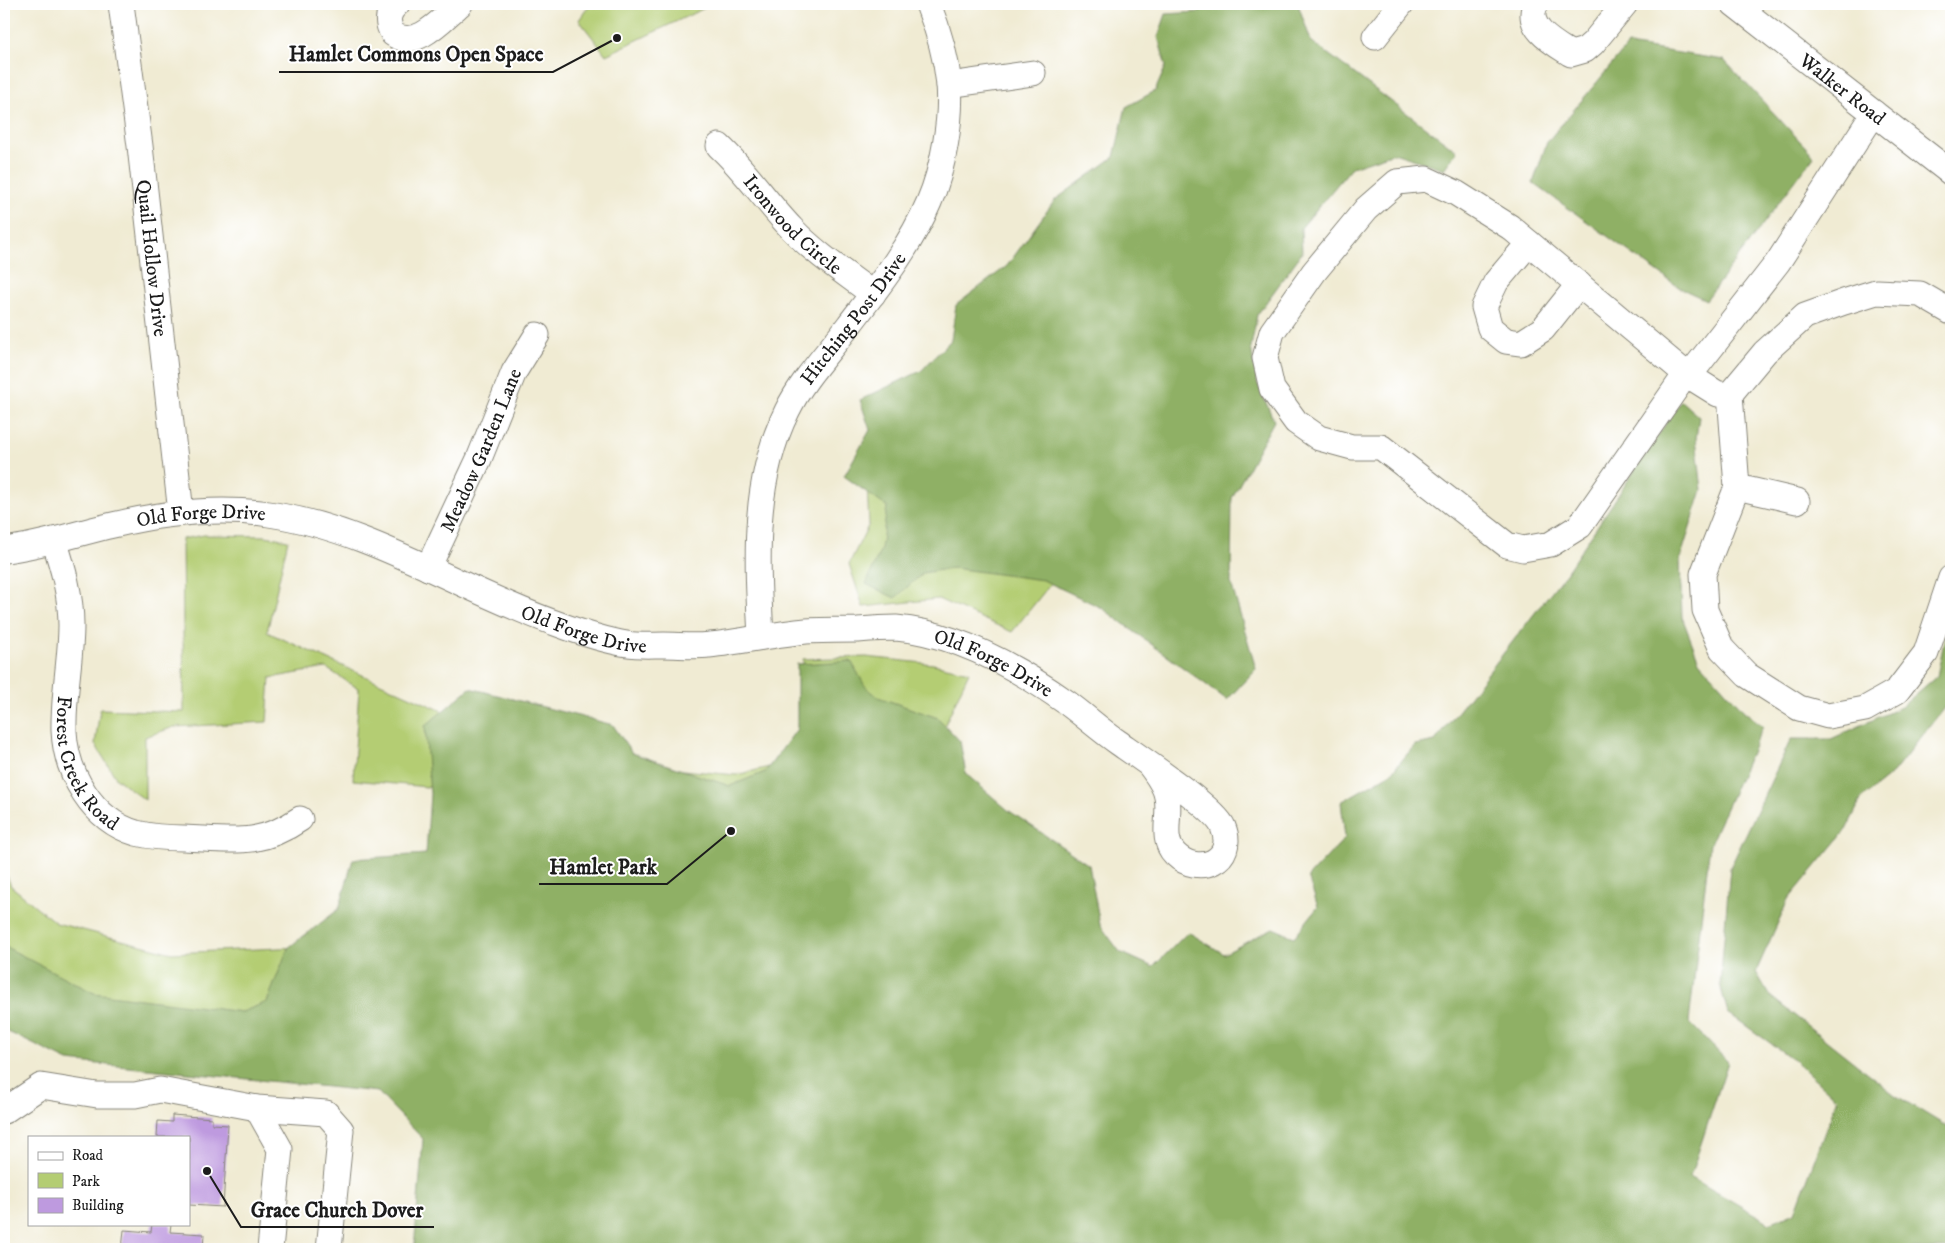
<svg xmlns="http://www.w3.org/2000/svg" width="1955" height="1253" viewBox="0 0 1955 1253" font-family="'IM FELL DW Pica',serif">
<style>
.green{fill:#b4cd73;stroke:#687448}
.forest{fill:#8fb065;stroke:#566640}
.building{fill:#be9adf}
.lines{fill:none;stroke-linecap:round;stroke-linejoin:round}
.minor-casing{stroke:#868478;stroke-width:27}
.minor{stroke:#fff;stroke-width:25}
.labels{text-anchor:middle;stroke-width:4;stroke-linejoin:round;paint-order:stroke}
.street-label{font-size:20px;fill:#1c1c1c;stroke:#fff}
.leader{fill:none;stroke:#1c1c1c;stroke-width:2}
.callout-dot{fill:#1c1c1c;stroke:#fff;stroke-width:2}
.callout-label{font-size:21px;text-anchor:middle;font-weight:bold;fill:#1c1c1c;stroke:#fff;stroke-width:4;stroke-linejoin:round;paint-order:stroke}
</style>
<rect width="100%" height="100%" fill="#fff"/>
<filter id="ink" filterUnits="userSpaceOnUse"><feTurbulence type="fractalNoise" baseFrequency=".02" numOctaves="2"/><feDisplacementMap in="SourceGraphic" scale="10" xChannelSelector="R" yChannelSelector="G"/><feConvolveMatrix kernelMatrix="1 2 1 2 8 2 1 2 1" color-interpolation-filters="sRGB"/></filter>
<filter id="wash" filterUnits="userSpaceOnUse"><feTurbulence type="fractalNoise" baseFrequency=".0096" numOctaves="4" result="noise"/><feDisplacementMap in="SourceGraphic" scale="20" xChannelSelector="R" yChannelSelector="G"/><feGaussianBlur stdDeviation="1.12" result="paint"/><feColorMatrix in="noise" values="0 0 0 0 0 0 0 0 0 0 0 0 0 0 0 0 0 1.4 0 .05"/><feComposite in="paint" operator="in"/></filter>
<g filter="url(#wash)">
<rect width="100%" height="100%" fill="#f0ebd3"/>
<path class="green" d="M590,4H713L606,55L579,20Z
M866,468L1088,537L1012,632L938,599L863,607L849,564L869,524Z
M204,535L265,536L288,540L267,632L478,727L618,764L736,775L807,758L803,659L866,657L933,664L969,672L927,764L264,1054L4,991V869L11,886L56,923L172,953L322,946L449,862L438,788L353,780L359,689L326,668L270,678L267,722L174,727L145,737V800L116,778L95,744L100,709L184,712L182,539Z"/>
<path class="forest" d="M1203,4H1298L1311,41L1457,151L1444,169L1394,153L1352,167L1301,228L1302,253L1257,315L1251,347L1257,382L1274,421L1232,498L1231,583L1256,669L1227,700L1102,608L1043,580L953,568L923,573L895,598L866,584L881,549L887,507L844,476L870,430L860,400L921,371L951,340L956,305L1007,266L1055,200L1114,157L1126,107L1155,91L1166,66L1158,37L1166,14L1199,12Z
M1628,45L1724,60L1814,156L1706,300L1680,288L1533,183L1547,142Z
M1681,401L1699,417L1696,438L1702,490L1680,559L1682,617L1699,661L1744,711L1763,726L1710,844L1689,1022L1728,1062L1690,1177L1770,1223L1795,1212L1837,1099L1794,1060L1728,1013L1720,985L1730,868L1791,739H1831L1901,707L1937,676L1951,607V699L1893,773L1862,798L1846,830L1788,900L1756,972L1770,996L1895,1095L1951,1129V1249H414L423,1139L378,1092L68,1061L4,1030V946L94,993L242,1012L267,1002L288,948L339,909L353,859L426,854L430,794L425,726L470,688L613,725L632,753L730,786L765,772L797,729V664L851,661L865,686L878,697L938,718L960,741L966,774L1008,810L1089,865L1100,925L1120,952L1153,967L1188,932L1224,954L1273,928L1294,937L1318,907L1308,877L1345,838L1341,802L1391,773L1415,745L1435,741L1566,573Z"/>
<g id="blocks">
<path class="building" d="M172,1115L212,1118V1124L228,1125L223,1207L189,1205V1137H157L158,1121L172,1122Z
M152,1224H171L170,1232L204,1234L203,1249H122L124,1230L151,1232Z"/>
</g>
</g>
<g filter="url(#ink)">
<use href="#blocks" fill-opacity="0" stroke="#868478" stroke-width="1"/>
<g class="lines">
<g class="minor-casing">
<g id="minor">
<path id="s1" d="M121,4L140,146L181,513"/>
<path d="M397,4C387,13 386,22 393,34C416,51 443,18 460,4"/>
<path d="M1536,4C1523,27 1555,44 1571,54L1585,50L1593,43L1625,4"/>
<path id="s2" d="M1734,4L1951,173"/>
<path d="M1375,37L1401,4"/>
<path d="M949,85L1033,73"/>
<path d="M1874,113L1778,262L1696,367L1686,374L1580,526L1551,544L1523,549L1507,545L1381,447H1352L1319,438L1296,422L1272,389L1265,358L1272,332L1314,272L1366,209L1397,182L1426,179L1456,193L1510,227L1686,374L1718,394H1730L1765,352L1805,316L1844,302L1876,292L1920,294L1951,312"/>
<path id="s3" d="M719,146C746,171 766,202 792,229C816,254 845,273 873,294"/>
<path d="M1529,243L1496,282L1484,307L1490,328L1506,341L1521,343L1543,329L1579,284"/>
<path d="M1730,394L1737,487L1703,574L1705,610L1722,649L1747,675L1799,708L1828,716L1865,709L1897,691L1926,653L1951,578"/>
<path d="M1737,487L1797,501"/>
<path id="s4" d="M54,540C63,568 71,595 71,625C71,660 63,695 64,731C66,773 92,820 136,833C152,837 168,838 184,838C232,840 259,847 300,819"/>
<path id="s5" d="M4,550C41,546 77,533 113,525C163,513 218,507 269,514C371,529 459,589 555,623C579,632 602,640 627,644C639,646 652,645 664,645C679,645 695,647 709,645C742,642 773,634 806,631C823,630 841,630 858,630C870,629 883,628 896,628C955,633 1018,668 1066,702C1084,715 1100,730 1119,743C1139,757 1216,809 1223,827C1237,861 1198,877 1175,854C1160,839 1171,816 1167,797C1165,784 1156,774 1149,764"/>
<path id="s6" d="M428,568L479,459L514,372L537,335"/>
<path id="s7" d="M761,637C757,560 752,482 787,411C802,380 828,353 849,325C878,287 910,247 929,202C943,170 952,119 949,84C946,57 938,29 928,4"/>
<path d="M257,1108L280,1149L270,1249"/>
<path d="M4,1111L41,1086L97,1095H135L160,1090L257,1108L326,1113L341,1130L329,1249"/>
</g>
</g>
<use href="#minor" class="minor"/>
</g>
</g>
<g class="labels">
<g class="street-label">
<text dy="7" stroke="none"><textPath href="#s2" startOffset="138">Walker Road</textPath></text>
<text dy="7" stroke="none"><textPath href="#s3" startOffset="108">Ironwood Circle</textPath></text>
<text dy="7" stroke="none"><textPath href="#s1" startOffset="256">Quail Hollow Drive</textPath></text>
<text dy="7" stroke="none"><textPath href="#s7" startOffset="344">Hitching Post Drive</textPath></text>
<text dy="7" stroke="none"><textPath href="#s6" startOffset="129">Meadow Garden Lane</textPath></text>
<text dy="7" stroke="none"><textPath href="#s5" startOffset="201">Old Forge Drive</textPath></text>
<text dy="7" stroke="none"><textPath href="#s5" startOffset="606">Old Forge Drive</textPath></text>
<text dy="7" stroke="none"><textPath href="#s5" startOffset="1026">Old Forge Drive</textPath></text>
<text dy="7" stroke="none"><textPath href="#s4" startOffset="232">Forest Creek Road</textPath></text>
</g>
</g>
<path class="leader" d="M617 38L553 72H279M731 831L667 884H539M207 1171L241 1227H434"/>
<g class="callout-dot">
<circle cx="617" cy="38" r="5"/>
<circle cx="731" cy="831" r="5"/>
<circle cx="207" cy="1171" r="5"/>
</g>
<g class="callout-label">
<text x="416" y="61">Hamlet Commons Open Space</text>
<text x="603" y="874">Hamlet Park</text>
<text x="337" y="1217">Grace Church Dover</text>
</g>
<rect width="1955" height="1253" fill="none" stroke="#fff" stroke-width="20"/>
<rect x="28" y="1136" width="162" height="90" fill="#ffffff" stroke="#a4a4a4"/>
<rect x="38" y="1152" width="25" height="8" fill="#ffffff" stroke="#a4a4a4"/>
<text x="72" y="1160" font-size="15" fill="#1c1c1c">Road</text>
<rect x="38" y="1173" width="25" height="15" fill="#b4cd73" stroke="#a4a4a4"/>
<text x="72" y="1186" font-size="15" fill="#1c1c1c">Park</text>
<rect x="38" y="1198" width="25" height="15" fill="#be9adf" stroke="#a4a4a4"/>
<text x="72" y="1210" font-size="15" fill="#1c1c1c">Building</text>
</svg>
